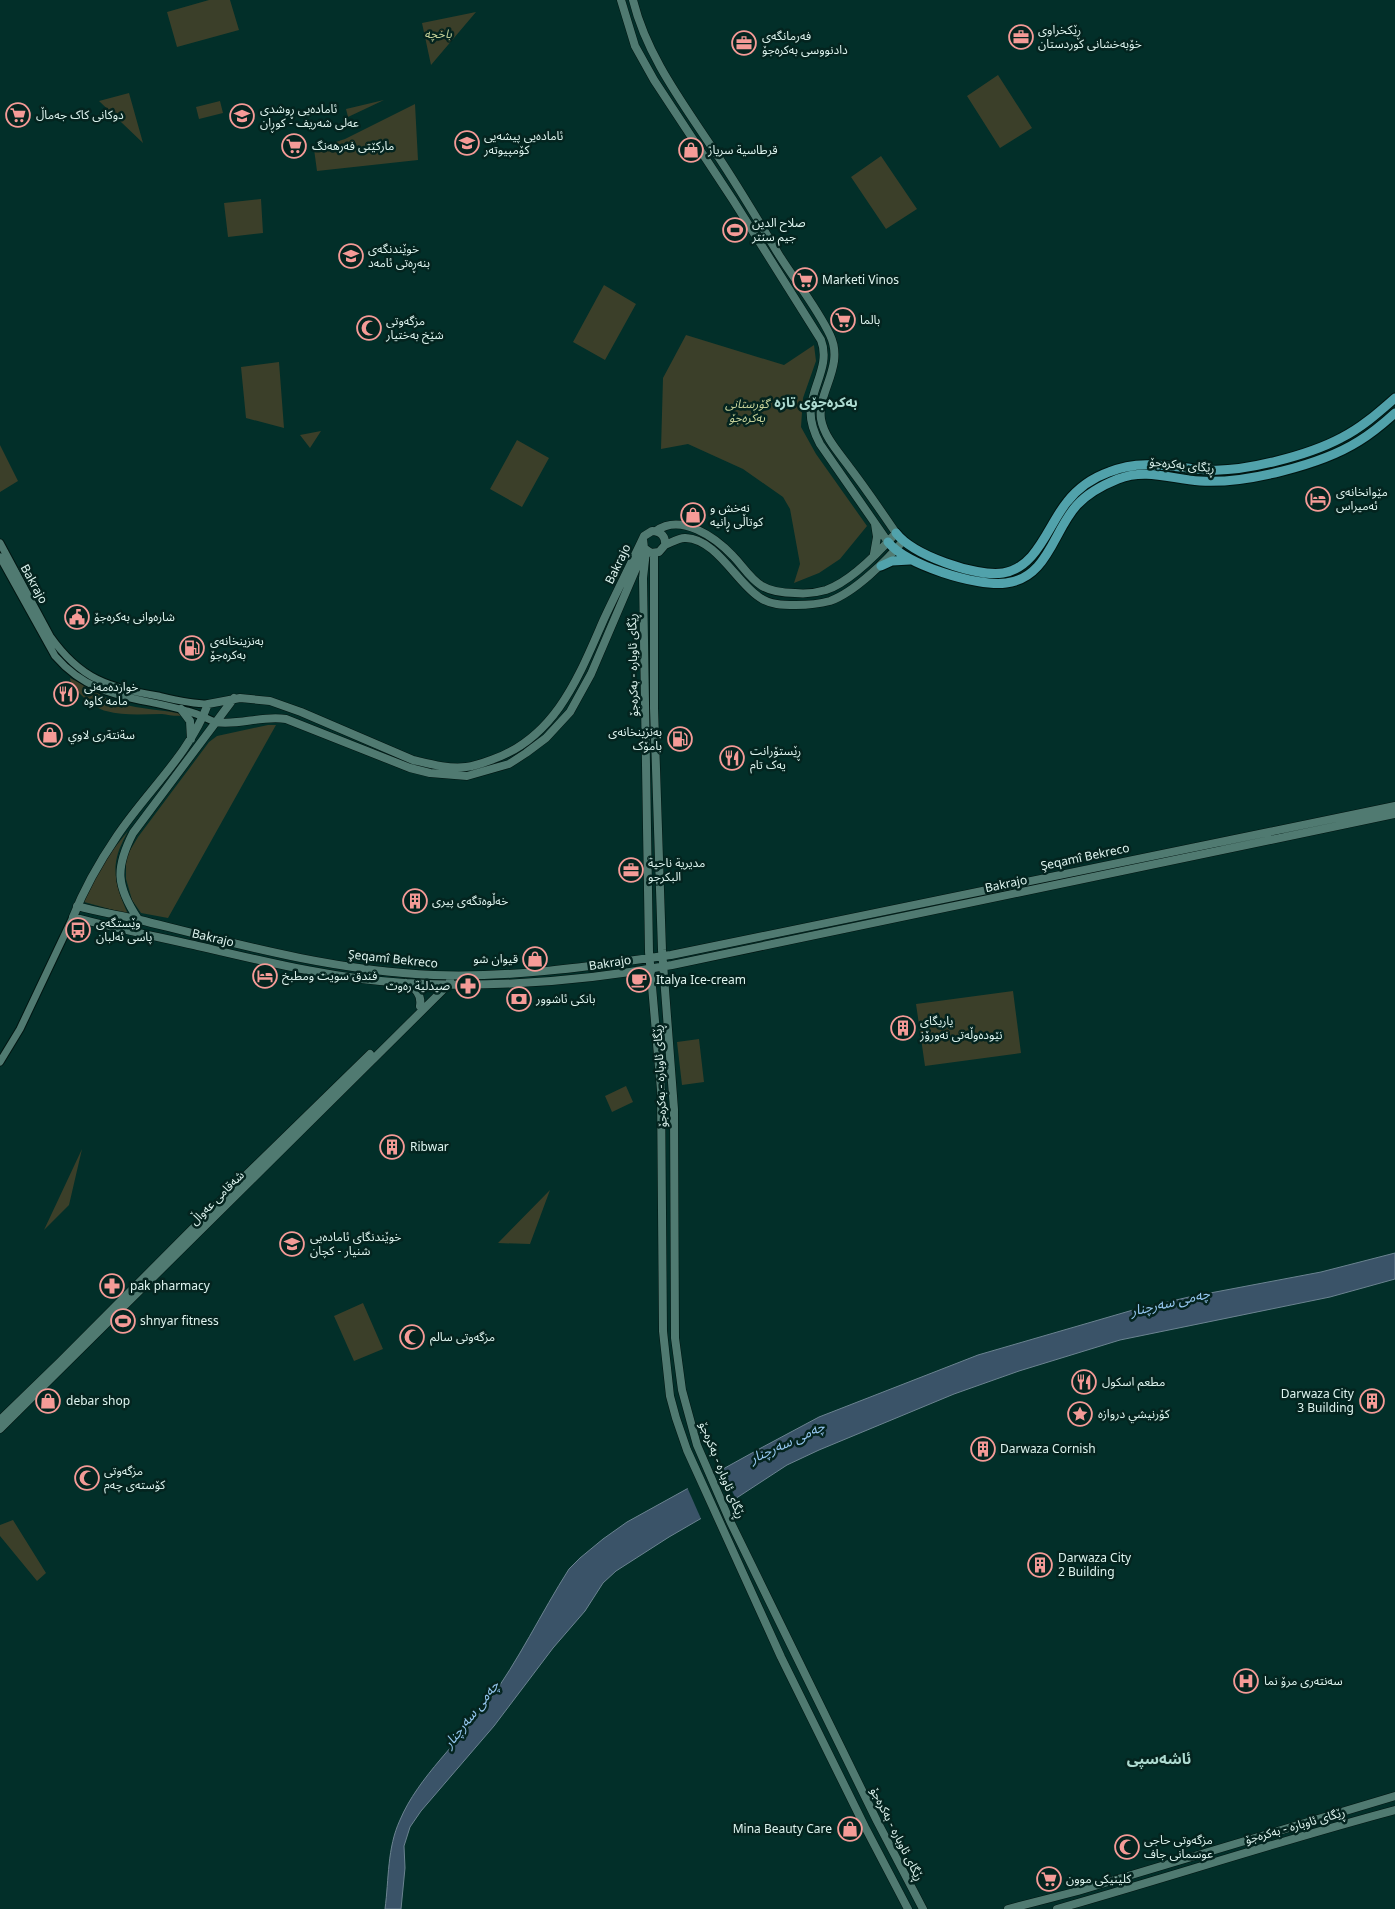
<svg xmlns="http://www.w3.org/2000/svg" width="1395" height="1909" viewBox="0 0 1395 1909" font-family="Georgia,'Noto Sans Arabic',serif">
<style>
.green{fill:#3b3f29}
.water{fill:#3a5368;stroke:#6b8390}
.pier{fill:#022f29}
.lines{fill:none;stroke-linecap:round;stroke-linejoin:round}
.tertiary-casing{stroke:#011511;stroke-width:9}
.secondary-casing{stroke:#011511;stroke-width:9}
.primary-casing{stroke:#011511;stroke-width:11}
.tertiary{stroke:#507a71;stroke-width:7}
.secondary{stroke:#507a71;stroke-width:8}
.primary{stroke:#51a2ab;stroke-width:9}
.labels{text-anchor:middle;stroke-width:5;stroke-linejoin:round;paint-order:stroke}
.poi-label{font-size:12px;fill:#def4ef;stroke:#04241f;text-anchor:start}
.park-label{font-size:12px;font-style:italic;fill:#c5d098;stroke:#04241f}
.street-label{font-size:12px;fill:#def4ef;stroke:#04241f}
.neighbourhood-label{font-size:14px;font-weight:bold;fill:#addad0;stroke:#04241f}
.water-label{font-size:14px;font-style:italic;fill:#96c7ef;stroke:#04241f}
.quarter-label{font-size:15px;font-weight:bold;fill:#addad0;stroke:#04241f}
</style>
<rect width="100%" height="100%" fill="#022f29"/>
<path class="green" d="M209,0H230L239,30L177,47L167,12Z
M476,12L431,65L422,23Z
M998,75L1032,128L1000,148L967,96Z
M129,93L143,143L99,101Z
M384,100L348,117L346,109Z
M220,101L223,113L199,119L196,107Z
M415,104L418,160L317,171L314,149L345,139Z
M881,156L917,209L886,229L851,177Z
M261,199L263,233L228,237L224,203Z
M604,285L636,304L605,360L573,342Z
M686,335L784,365L814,345L816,361L803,398L801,427L816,454L867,526L840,559L819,573L794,583L800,564L790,509L783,497L743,469L688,444L661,449L663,378Z
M279,362L284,428L246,418L241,367Z
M321,431L310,448L300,435Z
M517,440L549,458L522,507L490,489Z
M0,445L18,481L0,492Z
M70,678C87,686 101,697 119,703C141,710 164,709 185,715C178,717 169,715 162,714C144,714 124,716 106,711C96,709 70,689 70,678Z
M268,725H276L168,918L141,913L132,900L126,879V857L138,837L209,742L217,736Z
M128,831C124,839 119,848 117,857C112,877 120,896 128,914L84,902L104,861Z
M1013,991L1021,1053L925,1066L916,1004Z
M699,1039L704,1082L682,1085L677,1042Z
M626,1086L633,1102L612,1112L605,1096Z
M82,1149L69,1205L44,1230Z
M550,1190L530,1244L498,1243Z
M363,1303L383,1349L354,1361L334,1316Z
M13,1520L46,1573L37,1581L0,1536V1525Z"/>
<path class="water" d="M1395,1253V1279L1330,1297L1120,1340L1019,1371L954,1394L819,1450L787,1465L738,1497L669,1537L616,1571L603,1583L585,1611L553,1648L494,1726L421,1811L410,1827L404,1846L405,1868L401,1909H385C389,1879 387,1848 400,1820C418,1777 461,1740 488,1702C519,1660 541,1613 569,1569L580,1558L603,1539L627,1522L761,1448L819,1417L978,1355L1133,1310L1189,1297L1321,1272Z"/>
<path class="pier" d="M721,1469L737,1501L702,1521L687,1487Z"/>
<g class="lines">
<g class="tertiary-casing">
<path id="tertiary" d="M0,543L50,636C81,680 108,687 158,696C175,700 191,704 208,704
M0,557L55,656C93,700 136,696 187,711C196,713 206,718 215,722
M0,1062L20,1029L73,917"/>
</g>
<g class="secondary-casing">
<path id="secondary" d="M621,0L635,46L654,80L733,200L821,340C830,363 814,384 811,406C809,420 814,433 820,444L888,542
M633,0C646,53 679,98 709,143C734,179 756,217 779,255C796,282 816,306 830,335C845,366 817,392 821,419C824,437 840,454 850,468C866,489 881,511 896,533C879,552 850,582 826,590C816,593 805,594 795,593C784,593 772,592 762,586C750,579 742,565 733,556C715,537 681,513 656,531
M643,539L644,548L651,553L659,552L665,545C666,537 661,531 652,531L644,536C631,564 617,591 604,619C579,676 556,738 491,760C483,763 475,766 466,767C448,769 430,764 413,760L301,712L270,701L240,698L208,704C189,755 147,791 117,836C100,861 84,889 73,917C113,928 154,936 194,945C263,961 334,979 405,983C494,988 585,981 672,965L1395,814
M665,545C671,543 679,537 686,538C716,539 737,583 759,597C770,605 783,605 796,605C807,605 819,604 830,601C855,592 886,561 903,541
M646,551L643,578L649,952L661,1090L663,1331L670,1396L676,1418L687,1450L781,1657L865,1827L908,1909
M654,553V708L662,950L674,1109L675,1338L682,1390L697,1445L730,1521L877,1821L923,1909
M874,554L877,537L875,524
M181,709L190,721L191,739
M215,722C239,726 261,715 286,719L410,768L430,773L467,776L509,764L526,753L546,738L570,712L591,674L644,550
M77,906C98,912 119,915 140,920C236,944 334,971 434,975C514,978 593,966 671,955L1395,806
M138,919C116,886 115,868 133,833L234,698
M406,983C415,988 422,994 420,1006
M0,1420L61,1361L245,1176L370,1054
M0,1429L450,983V981
M1008,1909L1078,1891L1395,1796
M1057,1909C1170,1877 1282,1840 1395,1810"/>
</g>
<g class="primary-casing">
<path id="primary" d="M896,533C913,555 975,577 1003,573C1037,568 1048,525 1067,502C1078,488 1092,478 1109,472C1143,458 1175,468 1209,470C1245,472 1309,455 1341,438C1361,428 1378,413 1395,398
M888,542C906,565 977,587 1006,583C1048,578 1053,531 1077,505C1088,493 1103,485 1118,479C1146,468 1171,479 1200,481C1245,484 1321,465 1359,441C1372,433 1384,423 1395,413
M881,566L892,561L910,560"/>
</g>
<use href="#tertiary" class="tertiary"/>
<use href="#secondary" class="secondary"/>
<use href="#primary" class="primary"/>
</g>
<defs>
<g id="office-ring" transform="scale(1.25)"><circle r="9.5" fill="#04241f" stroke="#f59b97" stroke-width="1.5"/><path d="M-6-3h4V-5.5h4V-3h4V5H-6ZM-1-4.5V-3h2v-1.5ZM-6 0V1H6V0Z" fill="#f59b97"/></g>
<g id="supermarket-ring" transform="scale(1.25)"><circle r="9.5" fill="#04241f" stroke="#f59b97" stroke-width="1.5"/><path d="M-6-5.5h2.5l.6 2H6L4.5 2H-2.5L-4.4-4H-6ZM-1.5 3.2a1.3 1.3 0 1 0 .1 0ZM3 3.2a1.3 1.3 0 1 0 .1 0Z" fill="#f59b97"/></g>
<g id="school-ring" transform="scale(1.25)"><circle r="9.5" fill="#04241f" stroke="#f59b97" stroke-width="1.5"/><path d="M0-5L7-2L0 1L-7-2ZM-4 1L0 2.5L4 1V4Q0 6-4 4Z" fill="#f59b97"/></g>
<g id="shop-ring" transform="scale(1.25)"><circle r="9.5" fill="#04241f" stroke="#f59b97" stroke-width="1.5"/><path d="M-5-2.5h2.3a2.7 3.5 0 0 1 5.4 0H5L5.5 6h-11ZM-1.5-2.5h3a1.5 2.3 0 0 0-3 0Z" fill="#f59b97"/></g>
<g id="stadium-ring" transform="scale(1.25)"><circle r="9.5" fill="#04241f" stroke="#f59b97" stroke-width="1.5"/><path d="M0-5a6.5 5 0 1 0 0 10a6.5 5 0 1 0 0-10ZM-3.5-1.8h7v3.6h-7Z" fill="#f59b97"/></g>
<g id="mosque-ring" transform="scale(1.25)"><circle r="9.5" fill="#04241f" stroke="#f59b97" stroke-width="1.5"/><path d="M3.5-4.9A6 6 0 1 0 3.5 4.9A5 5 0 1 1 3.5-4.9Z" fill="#f59b97"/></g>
<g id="hotel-ring" transform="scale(1.25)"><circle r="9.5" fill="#04241f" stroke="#f59b97" stroke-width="1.5"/><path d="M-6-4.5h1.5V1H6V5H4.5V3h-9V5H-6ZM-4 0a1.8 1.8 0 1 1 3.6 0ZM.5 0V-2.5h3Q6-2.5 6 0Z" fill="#f59b97"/></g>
<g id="civic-ring" transform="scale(1.25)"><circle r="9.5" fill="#04241f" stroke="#f59b97" stroke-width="1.5"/><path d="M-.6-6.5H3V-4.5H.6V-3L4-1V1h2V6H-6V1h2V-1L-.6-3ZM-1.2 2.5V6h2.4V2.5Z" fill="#f59b97"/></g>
<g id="fuel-ring" transform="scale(1.25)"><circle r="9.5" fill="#04241f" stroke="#f59b97" stroke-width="1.5"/><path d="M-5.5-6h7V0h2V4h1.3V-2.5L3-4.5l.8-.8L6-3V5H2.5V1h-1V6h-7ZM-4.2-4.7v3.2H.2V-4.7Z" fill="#f59b97"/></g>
<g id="restaurant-ring" transform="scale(1.25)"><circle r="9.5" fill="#04241f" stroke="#f59b97" stroke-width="1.5"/><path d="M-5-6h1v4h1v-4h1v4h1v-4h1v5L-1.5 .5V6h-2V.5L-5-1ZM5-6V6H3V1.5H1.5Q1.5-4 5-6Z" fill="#f59b97"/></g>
<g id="building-ring" transform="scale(1.25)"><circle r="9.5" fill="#04241f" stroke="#f59b97" stroke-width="1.5"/><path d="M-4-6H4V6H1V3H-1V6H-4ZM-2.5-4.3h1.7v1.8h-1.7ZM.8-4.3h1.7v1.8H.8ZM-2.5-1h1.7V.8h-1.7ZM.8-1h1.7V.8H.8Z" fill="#f59b97"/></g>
<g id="bus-ring" transform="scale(1.25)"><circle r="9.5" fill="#04241f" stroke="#f59b97" stroke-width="1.5"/><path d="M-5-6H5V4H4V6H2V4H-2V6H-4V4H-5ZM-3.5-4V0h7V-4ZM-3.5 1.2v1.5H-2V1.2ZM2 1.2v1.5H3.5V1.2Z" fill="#f59b97"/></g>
<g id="cafe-ring" transform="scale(1.25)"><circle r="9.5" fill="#04241f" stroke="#f59b97" stroke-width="1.5"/><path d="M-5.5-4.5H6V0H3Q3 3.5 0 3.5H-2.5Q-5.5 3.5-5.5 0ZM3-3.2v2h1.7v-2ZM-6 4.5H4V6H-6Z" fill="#f59b97"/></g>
<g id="pharmacy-ring" transform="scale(1.25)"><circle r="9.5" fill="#04241f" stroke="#f59b97" stroke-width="1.5"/><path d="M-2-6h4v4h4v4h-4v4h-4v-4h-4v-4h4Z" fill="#f59b97"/></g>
<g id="bank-ring" transform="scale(1.25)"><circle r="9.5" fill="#04241f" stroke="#f59b97" stroke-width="1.5"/><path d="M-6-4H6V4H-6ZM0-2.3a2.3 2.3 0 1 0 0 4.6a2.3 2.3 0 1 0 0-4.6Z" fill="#f59b97"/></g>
<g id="sight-ring" transform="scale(1.25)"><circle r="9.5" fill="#04241f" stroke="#f59b97" stroke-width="1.5"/><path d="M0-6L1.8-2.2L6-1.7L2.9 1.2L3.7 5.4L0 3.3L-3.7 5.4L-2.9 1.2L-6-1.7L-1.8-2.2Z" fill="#f59b97"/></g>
<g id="hospital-ring" transform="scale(1.25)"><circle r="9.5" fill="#04241f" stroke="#f59b97" stroke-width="1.5"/><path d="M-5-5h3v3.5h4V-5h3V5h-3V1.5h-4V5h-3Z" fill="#f59b97"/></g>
</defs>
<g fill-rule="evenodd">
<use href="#office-ring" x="1021" y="37"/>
<use href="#office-ring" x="744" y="43"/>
<use href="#supermarket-ring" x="18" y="115"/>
<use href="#school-ring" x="242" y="116"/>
<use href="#school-ring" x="467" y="143"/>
<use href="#supermarket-ring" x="294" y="146"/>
<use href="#shop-ring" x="691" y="150"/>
<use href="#stadium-ring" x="735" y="230"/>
<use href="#school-ring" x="351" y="256"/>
<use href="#supermarket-ring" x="805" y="280"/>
<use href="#supermarket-ring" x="843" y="320"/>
<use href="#mosque-ring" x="369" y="328"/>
<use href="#hotel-ring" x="1318" y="499"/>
<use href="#shop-ring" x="693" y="515"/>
<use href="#civic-ring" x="77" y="617"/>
<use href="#fuel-ring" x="192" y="648"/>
<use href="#restaurant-ring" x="66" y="694"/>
<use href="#shop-ring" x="50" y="735"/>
<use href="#fuel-ring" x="680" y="739"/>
<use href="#restaurant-ring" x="732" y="758"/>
<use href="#office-ring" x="631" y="870"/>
<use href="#building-ring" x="415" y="901"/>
<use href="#bus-ring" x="78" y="930"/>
<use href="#shop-ring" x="535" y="959"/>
<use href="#hotel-ring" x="265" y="976"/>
<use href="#cafe-ring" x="639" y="980"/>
<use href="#pharmacy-ring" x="468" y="986"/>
<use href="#bank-ring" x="519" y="999"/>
<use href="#building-ring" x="903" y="1028"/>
<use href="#building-ring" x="392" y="1147"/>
<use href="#school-ring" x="292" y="1244"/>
<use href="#pharmacy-ring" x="112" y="1286"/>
<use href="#stadium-ring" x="123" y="1321"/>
<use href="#mosque-ring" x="412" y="1337"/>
<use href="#restaurant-ring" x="1084" y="1382"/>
<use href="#shop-ring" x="48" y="1401"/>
<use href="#building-ring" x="1372" y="1401"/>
<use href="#sight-ring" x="1080" y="1414"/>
<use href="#building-ring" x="983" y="1449"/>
<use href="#mosque-ring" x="87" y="1478"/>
<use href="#building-ring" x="1040" y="1565"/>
<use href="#hospital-ring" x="1246" y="1681"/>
<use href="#shop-ring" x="850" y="1829"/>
<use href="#mosque-ring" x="1127" y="1847"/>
<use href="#supermarket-ring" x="1049" y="1879"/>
</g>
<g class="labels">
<g class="poi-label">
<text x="1038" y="34">ڕێکخراوی<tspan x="1038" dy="14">خۆبەخشانی کوردستان</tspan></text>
<text x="762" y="40">فەرمانگەی<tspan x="762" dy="14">دادنووسی بەکرەجۆ</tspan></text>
<text x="260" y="113">ئامادەیی ڕوشدی<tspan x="260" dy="14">عەلی شەریف - کوڕان</tspan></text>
<text x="36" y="119">دوکانی کاک جەماڵ</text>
<text x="484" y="140">ئامادەیی پیشەیی<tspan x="484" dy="14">کۆمپیوتەر</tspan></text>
<text x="312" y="150">مارکێتی فەرهەنگ</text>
<text x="708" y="154">قرطاسية سرياز</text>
<text x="752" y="227">صلاح الدين<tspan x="752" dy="14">جيم سنتر</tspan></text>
<text x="368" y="253">خوێندنگەی<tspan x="368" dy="14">بنەڕەتی ئامەد</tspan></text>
<text x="822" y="284">Marketi Vinos</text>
<text x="860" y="324">بالما</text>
<text x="386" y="325">مزگەوتی<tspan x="386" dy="14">شێخ بەختیار</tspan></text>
<text x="1336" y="496">مێوانخانەی<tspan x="1336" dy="14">ئەمیراس</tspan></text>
<text x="710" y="512">نەخش و<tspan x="710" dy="14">کوتاڵی ڕانیە</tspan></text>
<text x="94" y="621">شارەوانی بەکرەجۆ</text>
<text x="210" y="645">بەنزینخانەی<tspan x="210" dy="14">بەکرەجۆ</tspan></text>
<text x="84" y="691">خواردەمەنی<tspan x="84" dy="14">مامە کاوە</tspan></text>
<text x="662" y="736" text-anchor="end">بەنزینخانەی<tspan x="662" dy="14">بامۆک</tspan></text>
<text x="68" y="739">سةنتةرى لاوي</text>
<text x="750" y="755">ڕێستۆرانت<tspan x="750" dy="14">یەک تام</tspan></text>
<text x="648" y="867">مدیریة ناحية<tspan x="648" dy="14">البكرجو</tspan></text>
<text x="432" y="905">خەڵوەتگەی پیری</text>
<text x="96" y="927">وێستگەی<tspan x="96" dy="14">پاسی ئەلبان</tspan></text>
<text x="518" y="963" text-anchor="end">قیوان شو</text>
<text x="282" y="980">فندق سويت ومطبخ</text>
<text x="656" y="984">Italya Ice-cream</text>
<text x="450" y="990" text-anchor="end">صیدلیة رەوت</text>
<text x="536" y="1003">بانکی ئاشوور</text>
<text x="920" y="1025">یاریگای<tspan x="920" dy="14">نێودەوڵەتی نەورۆز</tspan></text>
<text x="410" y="1151">Ribwar</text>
<text x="310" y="1241">خوێندنگای ئامادەیی<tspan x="310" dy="14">شنیار - کچان</tspan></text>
<text x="130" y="1290">pak pharmacy</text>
<text x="140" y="1325">shnyar fitness</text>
<text x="430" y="1341">مزگەوتی سالم</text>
<text x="1102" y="1386">مطعم اسكول</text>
<text x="1354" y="1398" text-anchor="end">Darwaza City<tspan x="1354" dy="14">3 Building</tspan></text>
<text x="66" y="1405">debar shop</text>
<text x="1098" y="1418">کۆرنيشي دروازە</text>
<text x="1000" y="1453">Darwaza Cornish</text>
<text x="104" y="1475">مزگه‌وتی<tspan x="104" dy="14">کۆستەی چەم</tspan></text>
<text x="1058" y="1562">Darwaza City<tspan x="1058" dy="14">2 Building</tspan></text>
<text x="1264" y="1685">سەنتەرى مرۆ نما</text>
<text x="832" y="1833" text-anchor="end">Mina Beauty Care</text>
<text x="1144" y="1844">مزگەوتی حاجی<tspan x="1144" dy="14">عوسمانی جاف</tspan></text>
<text x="1066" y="1883">کلینیکی موون</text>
</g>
<g class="park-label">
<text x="438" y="38">باخچە</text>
<text x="747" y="408">گۆڕستانی<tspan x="747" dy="14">بەکرەجۆ</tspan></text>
</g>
<g class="street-label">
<text transform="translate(1182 465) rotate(6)" y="4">ڕێگای بەکرەجۆ</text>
<text transform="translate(618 564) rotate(-64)" y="4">Bakrajo</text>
<text transform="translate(34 584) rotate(61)" y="4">Bakrajo</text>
<text transform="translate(633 665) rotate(-91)" y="4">ڕێگای ئاوبارە - بەکرەجۆ</text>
<text transform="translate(1085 857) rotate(-12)" y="4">Şeqamî Bekreco</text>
<text transform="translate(1006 884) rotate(-12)" y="4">Bakrajo</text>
<text transform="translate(213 938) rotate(13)" y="4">Bakrajo</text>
<text transform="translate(393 959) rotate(6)" y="4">Şeqamî Bekreco</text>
<text transform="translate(610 963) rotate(-9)" y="4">Bakrajo</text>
<text transform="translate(660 1076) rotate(-93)" y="4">ڕێگای ئاوبارە - بەکرەجۆ</text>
<text transform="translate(217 1198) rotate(-45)" y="4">شەقامی عەواڵ</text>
<text transform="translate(722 1470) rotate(68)" y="4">ڕێگای ئاوبارە - بەکرەجۆ</text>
<text transform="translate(1295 1826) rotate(-16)" y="4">ڕێگای ئاوبارە - بەکرەجۆ</text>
<text transform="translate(897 1834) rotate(63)" y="4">ڕێگای ئاوبارە - بەکرەجۆ</text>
</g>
<g class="neighbourhood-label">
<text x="816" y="407">بەکرەجۆی تازە</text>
</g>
<g class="water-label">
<text transform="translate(1170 1302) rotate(-13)" y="5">چەمی سەرچنار</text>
<text transform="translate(787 1442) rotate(-25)" y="5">چەمی سەرچنار</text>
<text transform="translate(471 1714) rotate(-52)" y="5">چەمی سەرچنار</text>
</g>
<g class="quarter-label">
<text x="1159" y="1764">ئاشەسپی</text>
</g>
</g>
</svg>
